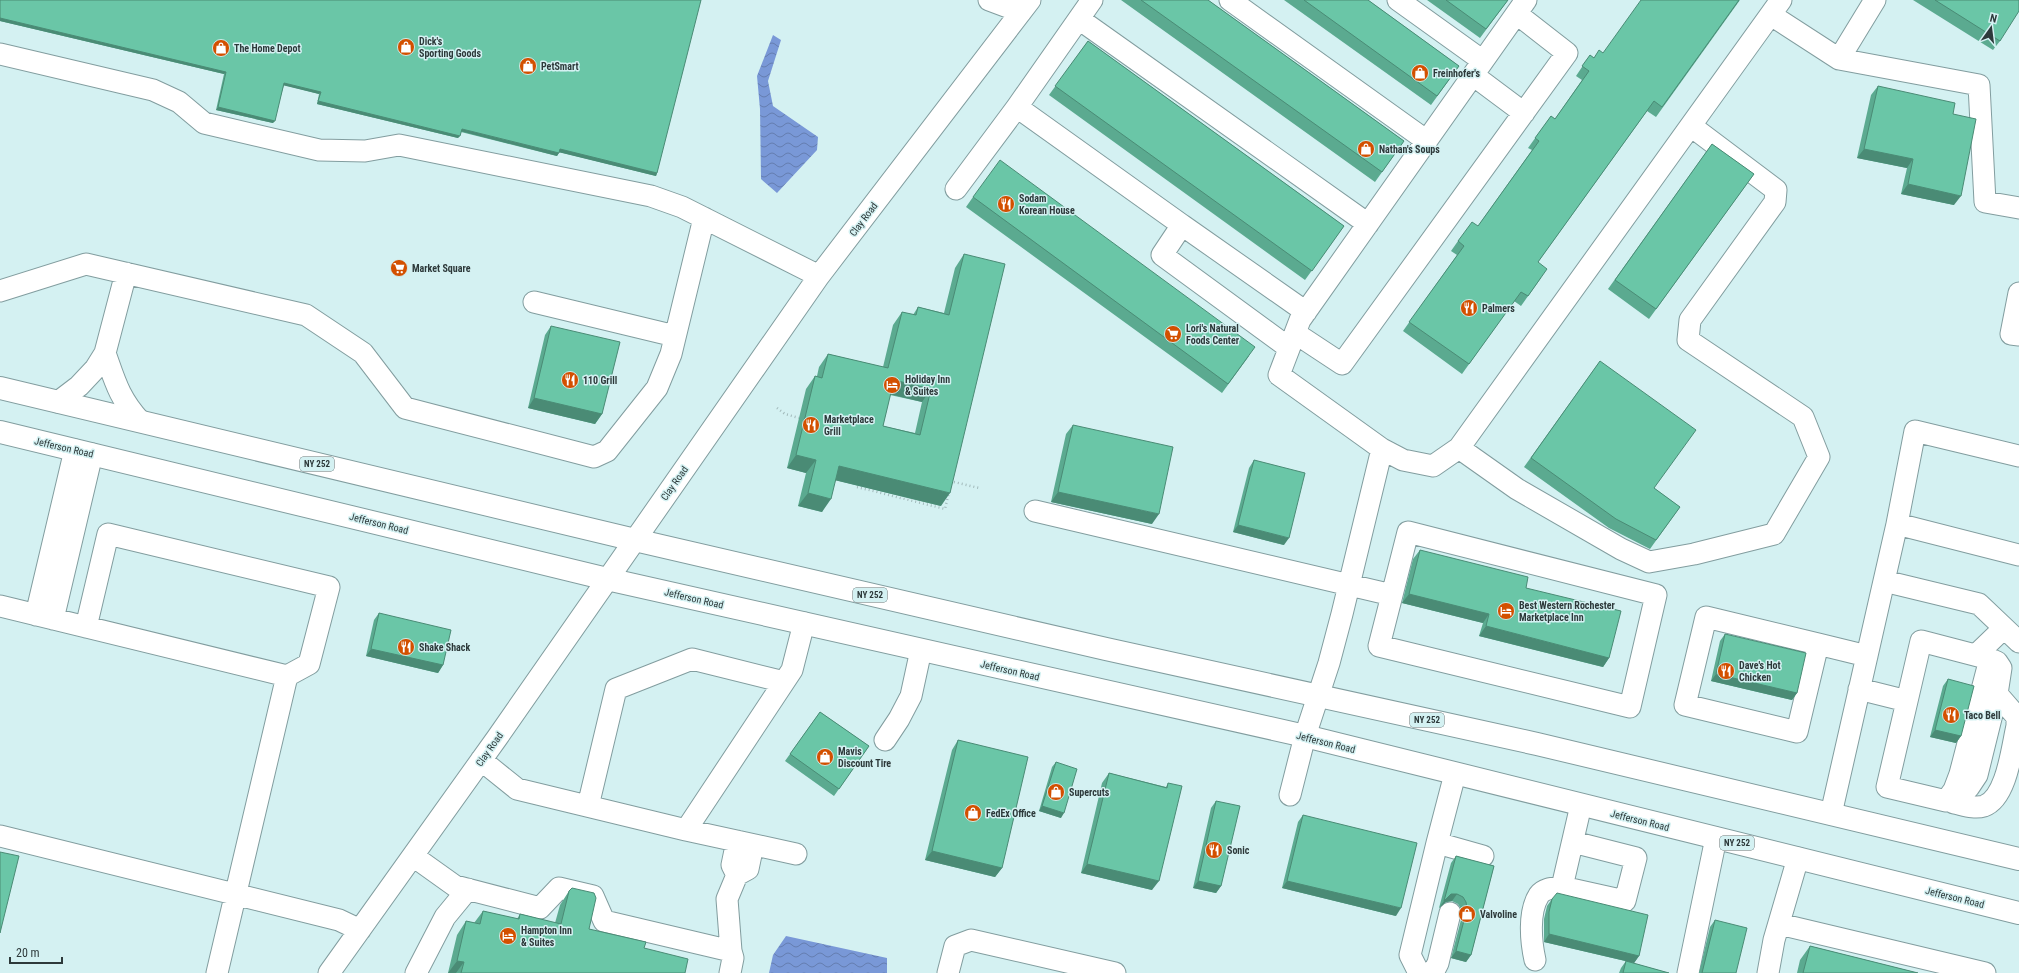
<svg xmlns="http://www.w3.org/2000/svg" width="2019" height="973" viewBox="0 0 2019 973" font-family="'Roboto Condensed',sans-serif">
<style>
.water{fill:url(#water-waves)}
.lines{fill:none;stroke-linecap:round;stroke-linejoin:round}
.minor-casing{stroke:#829d9f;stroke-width:23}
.major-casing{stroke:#829d9f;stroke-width:24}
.path{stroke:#a1b9ba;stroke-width:2.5;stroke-dasharray:1 3;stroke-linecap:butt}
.minor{stroke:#fff;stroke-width:21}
.major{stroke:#fff;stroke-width:22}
.wall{fill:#5baa90;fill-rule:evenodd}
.shaded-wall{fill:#4a8b75}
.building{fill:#6ac6a7;stroke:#4a8b75;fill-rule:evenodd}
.labels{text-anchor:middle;stroke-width:3;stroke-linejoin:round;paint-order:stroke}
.shield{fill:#d4f1f2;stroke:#5f7071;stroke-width:1}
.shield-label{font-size:9px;font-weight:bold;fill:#2d393a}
.poi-label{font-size:10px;font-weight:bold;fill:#2d393a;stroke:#d4f1f2;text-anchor:start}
.street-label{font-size:10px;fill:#2d393a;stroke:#d4f1f2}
</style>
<defs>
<pattern id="water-waves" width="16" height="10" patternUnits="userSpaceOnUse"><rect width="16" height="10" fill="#7998d7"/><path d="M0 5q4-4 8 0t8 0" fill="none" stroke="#647daf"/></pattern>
</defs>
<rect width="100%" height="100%" fill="#d4f1f2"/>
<path class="water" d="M773,35L781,40L768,81L773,106L818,137L817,150L777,193L761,179L760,109L757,76Z
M786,936L887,958V973H769L773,955Z"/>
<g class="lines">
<g class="minor-casing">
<path id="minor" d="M989,0L1021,12
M1230,0L1427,141
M1398,0L1483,61
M1875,0L1839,59L1979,85L1985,202L2019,208
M1771,15L1839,59
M1079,19L1368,224
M0,54L153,90L179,102L204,123L319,150L365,151L399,145L651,196L682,207L819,276
M1473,75L1524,113
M1017,107L1182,225
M956,189L1017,107L1092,0
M0,291L86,264L306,315L363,353L405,408L594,457L607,451L657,388L671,354L704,218
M2019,293L2011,334L2019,335
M534,302L675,336
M1295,333L1342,364L1567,53L1517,14
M1289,348L1162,255L1182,225L1306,312
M105,353C115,381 119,398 140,421
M58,402L79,386L95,369L105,353L126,273
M1459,448L1517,489L1621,549L1649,562L1694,554L1774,534L1819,457L1803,417L1688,340L1690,320L1775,202L1776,190L1691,126
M1382,449L1403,460L1433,466L1459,448L1781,0
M1035,511L1392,595L1408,532L1656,595L1630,707L1379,646L1392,595
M1897,524L1915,431L2019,456
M1884,581L1897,524L2019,555
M0,606L287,676L309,664L329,587L108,534L86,627
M36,615L75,450
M53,619L92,454
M1921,641L1990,659L1960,774L1954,790L1946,801L1887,787Z
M1818,644L1706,617L1685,705L1797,732L1818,644L1867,656
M1977,654L2004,628
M1859,689L1907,701
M885,740L899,719L911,696L921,650
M481,760L517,789L686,830L796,854
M1455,774L1437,843L1483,856
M1290,795L1305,736L1329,663L1342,614L1382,449L1279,375L1300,320L1526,0
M1956,801L1969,787L1977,775L1997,694L2001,668L1997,662L1990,659
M1954,803C1964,805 1974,809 1984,806C2007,798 2012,747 2017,726V717L1997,694
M588,806L616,689L692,659L784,682
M1831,814L1884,581L1979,604L2019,642
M686,830L792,670L804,623
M0,836L339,920L360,930
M1573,842L1636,858L1625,901L1562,887L1581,805
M413,856L455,886L540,908L559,888L593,896L604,921L731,951
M737,875L748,869L753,845
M1779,924L1985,973
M1535,960C1531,942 1528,912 1539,895C1544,888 1554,888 1562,887
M217,973L287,676
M329,973L497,738L819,276L1030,0
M416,973L445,917L468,889
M730,973L733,958L731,951L727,899L737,875L732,865L737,841
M948,973L955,946L971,940L1115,973
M1425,973L1418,971L1410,955L1437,843
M1433,973L1438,963L1450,913
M1688,973L1716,838
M1768,973L1774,940L1798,858"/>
</g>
<g class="major-casing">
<path id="major" d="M0,388L635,540L1106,649L1537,744L2019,859
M0,432L607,579L1305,736L2019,913"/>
</g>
<path class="path" d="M777,408L785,414L799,418
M950,481L979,488
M857,487L945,509L949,492"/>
<use href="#minor" class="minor"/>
<use href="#major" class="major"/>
</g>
<path class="wall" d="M0,0L657,173L656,176L559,152L557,156L461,132L458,138L317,104L319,94L284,85L273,123L216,110L224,74L0,21Z
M1121,0H1208L1404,141L1375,182Z
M1284,0H1368L1459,66L1431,105Z
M1427,0H1508L1480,38Z
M1740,0L1656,117L1647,111L1538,262L1541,278L1521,306L1514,301L1462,374L1403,331L1457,255L1451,251L1458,241L1478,226L1532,150L1528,148L1551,116L1555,119L1582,80L1576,76L1590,55L1594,58L1603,53Z
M1913,0H2019L2000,41L1993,50Z
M1088,41L1344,226L1305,280L1049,95Z
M1878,86L1953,114L1954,205L1901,194L1907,168L1857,158L1871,95Z
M1712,144L1754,174L1649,319L1608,289Z
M973,197L1249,356L1222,393L966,207Z
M964,254L941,506L835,480L822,512L798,506L806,473L787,468L806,389L815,376H817L819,367L828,354L883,367L893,325L902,312L913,315L918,307L944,313L955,268ZM890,395L922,402L915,433L883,426Z
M551,326L602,414L595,424L528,408L545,335Z
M1600,361L1654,488L1680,507L1650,549L1609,528L1524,467Z
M1073,425L1152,524L1051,502L1066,434Z
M1254,460L1284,545L1233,532L1249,468Z
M1420,550L1526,588L1609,658L1603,667L1479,636L1483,623L1402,603L1413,559Z
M379,613L443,665L438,673L366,656L374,620Z
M1725,634L1797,693L1792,700L1711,681L1720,641Z
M1948,679L1961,736L1956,743L1930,737L1943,686Z
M820,712L869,746L834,796L785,761Z
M958,740L1002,868L995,877L925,860L952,750Z
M1056,762L1061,818L1039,811L1052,767Z
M1109,773L1166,787L1168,783L1152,890L1081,873L1102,783Z
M1216,801L1221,886L1216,893L1193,888L1211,808Z
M1303,815L1396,916L1282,888L1298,822Z
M1456,856L1494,866L1471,955L1466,962L1451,958L1462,916L1461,909L1458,904L1452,901L1446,902L1439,908L1451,863Z
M569,891L589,929L644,948L685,973H448L457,935L466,921L474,923L483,911L517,919L520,914L555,923L560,905Z
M1552,899L1639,956L1634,963L1544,942V919L1547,906Z
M1715,920L1736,973H1699L1710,927Z
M1810,946L1918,973H1797L1800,960Z
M1626,961L1669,973H1619L1621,968Z"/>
<path class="shaded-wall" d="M0,18L226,72L224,74L0,21Z
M284,83L321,92L319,94L282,85Z
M318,101L460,136L458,138L317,104Z
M218,107L275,121L273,123L216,110Z
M462,129L559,153L557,156L460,131Z
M560,149L657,173L656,176L558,152Z
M1864,149L1913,159L1907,168L1857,158Z
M1908,184L1961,196L1954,205L1901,194Z
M894,380L931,389L922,402L885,393Z
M534,398L602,414L595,424L528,408Z
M796,455L816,460L806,473L787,468Z
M839,466L950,493L941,506L830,479Z
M1058,492L1159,514L1152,524L1051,502Z
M808,493L831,499L822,512L798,506Z
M1238,525L1289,538L1284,545L1233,532Z
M1409,594L1489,614L1483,623L1402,603Z
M1486,626L1609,658L1603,667L1479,636Z
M371,649L443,665L438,673L366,656Z
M1716,674L1797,693L1792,700L1711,681Z
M1935,730L1961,736L1956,743L1930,737Z
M1042,806L1064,813L1061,818L1039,811Z
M932,851L1002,868L995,877L925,860Z
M1087,864L1159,881L1152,890L1081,873Z
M1198,881L1221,886L1216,893L1193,888Z
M1287,881L1401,908L1396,916L1282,888Z
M1451,894H1457L1452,901L1446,902L1439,908L1444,901Z
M1549,934L1639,956L1634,963L1544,942Z
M1456,951L1471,955L1466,962L1451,958Z
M457,961L464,962L456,973H448Z"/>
<path class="building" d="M0,0H701L657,173L560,149L559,153L462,129L460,136L318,101L321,92L284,83L275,121L218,107L226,72L0,18Z
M1141,0H1208L1404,141L1382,172Z
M1304,0H1368L1459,66L1437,96Z
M1446,0H1508L1486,29Z
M1641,0H1739L1662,107L1654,101L1538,262L1547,269L1528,296L1521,292L1469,364L1409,322L1464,246L1458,241L1472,222L1478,226L1539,141L1535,138L1551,116L1555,119L1589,71L1582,66L1590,55L1594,58L1599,50L1603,53Z
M1935,0H2019V11L2000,41Z
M1088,41L1344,226L1312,271L1055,86Z
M1878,86L1955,103L1953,114L1976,119L1961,196L1908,184L1913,159L1864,149Z
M1712,144L1754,174L1656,309L1615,280Z
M1000,160L1255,347L1228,384L973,197Z
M964,254L1005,264L950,493L839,466L831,499L808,493L816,460L796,455L815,376L822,378L828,354L888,368L902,312L916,315L918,307L949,315ZM894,380L931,389L920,435L883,426Z
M551,326L620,342L602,414L534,398Z
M1600,361L1696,430L1654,488L1680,507L1656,540L1616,519L1531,458Z
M1073,425L1173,447L1159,514L1058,492Z
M1254,460L1305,473L1289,538L1238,525Z
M1420,550L1528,577L1526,588L1621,611L1609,658L1486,626L1489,614L1409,594Z
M379,613L451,630L443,665L371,649Z
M1725,634L1806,653L1797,693L1716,674Z
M1948,679L1974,686L1961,736L1935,730Z
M820,712L869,746L839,789L790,754Z
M958,740L1028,757L1002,868L932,851Z
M1056,762L1077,769L1064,813L1042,806Z
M1109,773L1167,788L1168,783L1182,786L1159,881L1087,864Z
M1216,801L1240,806L1221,886L1198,881Z
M1303,815L1417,843L1401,908L1287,881Z
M0,852L19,856L0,933Z
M1456,856L1494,866L1471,955L1456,951L1467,909L1466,902L1463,897L1457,894H1451L1444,901Z
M572,888L594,893L596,898L589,929L646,942L644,948L688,959L685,973H461L464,962L457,961L466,921L480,924L483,911L519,919L520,914L561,924L569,891Z
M1557,893L1648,915L1639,956L1549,934V912L1552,899Z
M1715,920L1747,928L1736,973H1702Z
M1810,946L1918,973H1803Z
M1626,961L1669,973H1623Z"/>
<defs>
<g id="shop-disc" transform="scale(0.9)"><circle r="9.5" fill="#d35000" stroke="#d4f1f2"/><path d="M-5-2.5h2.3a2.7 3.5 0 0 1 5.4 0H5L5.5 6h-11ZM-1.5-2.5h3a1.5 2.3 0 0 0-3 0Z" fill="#fff"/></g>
<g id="restaurant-disc" transform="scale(0.9)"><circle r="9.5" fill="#d35000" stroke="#d4f1f2"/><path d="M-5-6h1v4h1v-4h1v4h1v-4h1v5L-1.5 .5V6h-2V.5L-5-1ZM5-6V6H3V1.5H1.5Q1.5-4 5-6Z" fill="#fff"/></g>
<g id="supermarket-disc" transform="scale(0.9)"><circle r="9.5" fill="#d35000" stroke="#d4f1f2"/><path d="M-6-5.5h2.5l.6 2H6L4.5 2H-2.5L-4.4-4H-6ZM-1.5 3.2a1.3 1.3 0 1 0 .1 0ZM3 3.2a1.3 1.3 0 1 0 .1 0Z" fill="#fff"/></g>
<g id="hotel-disc" transform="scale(0.9)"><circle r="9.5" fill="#d35000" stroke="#d4f1f2"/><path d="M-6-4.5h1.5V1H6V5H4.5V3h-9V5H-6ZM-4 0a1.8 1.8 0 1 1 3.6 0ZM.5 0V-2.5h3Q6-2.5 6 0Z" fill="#fff"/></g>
</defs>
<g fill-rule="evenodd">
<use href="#shop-disc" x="406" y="47"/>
<use href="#shop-disc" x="221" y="48"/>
<use href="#shop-disc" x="528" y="66"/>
<use href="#shop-disc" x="1420" y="73"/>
<use href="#shop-disc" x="1366" y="149"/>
<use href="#restaurant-disc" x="1006" y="204"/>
<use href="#supermarket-disc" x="399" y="268"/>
<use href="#restaurant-disc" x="1469" y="308"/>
<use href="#supermarket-disc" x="1173" y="334"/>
<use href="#restaurant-disc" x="570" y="380"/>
<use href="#hotel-disc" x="892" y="385"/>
<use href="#restaurant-disc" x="811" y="425"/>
<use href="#hotel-disc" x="1506" y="611"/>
<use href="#restaurant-disc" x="406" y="647"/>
<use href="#restaurant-disc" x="1726" y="671"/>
<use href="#restaurant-disc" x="1951" y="715"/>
<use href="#shop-disc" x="825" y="757"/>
<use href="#shop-disc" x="1056" y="792"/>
<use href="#shop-disc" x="973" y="813"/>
<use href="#restaurant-disc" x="1214" y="850"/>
<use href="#shop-disc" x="1467" y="914"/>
<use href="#hotel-disc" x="508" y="936"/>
</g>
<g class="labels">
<g class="shield">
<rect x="300" y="457" width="34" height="14" rx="3"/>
<rect x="853" y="588" width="34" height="14" rx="3"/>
<rect x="1410" y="713" width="34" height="14" rx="3"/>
<rect x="1720" y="836" width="34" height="14" rx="3"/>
</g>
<g class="shield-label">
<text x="317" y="467">NY 252</text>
<text x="870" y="598">NY 252</text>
<text x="1427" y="723">NY 252</text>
<text x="1737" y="846">NY 252</text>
</g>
<g class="poi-label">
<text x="419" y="45">Dick's<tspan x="419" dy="12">Sporting Goods</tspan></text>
<text x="234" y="52">The Home Depot</text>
<text x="541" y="70">PetSmart</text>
<text x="1433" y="77">Freinhofer's</text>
<text x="1379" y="153">Nathan's Soups</text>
<text x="1019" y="202">Sodam<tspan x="1019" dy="12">Korean House</tspan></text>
<text x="412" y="272">Market Square</text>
<text x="1482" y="312">Palmers</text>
<text x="1186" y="332">Lori's Natural<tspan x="1186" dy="12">Foods Center</tspan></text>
<text x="905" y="383">Holiday Inn<tspan x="905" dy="12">&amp; Suites</tspan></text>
<text x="583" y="384">110 Grill</text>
<text x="824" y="423">Marketplace<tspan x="824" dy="12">Grill</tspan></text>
<text x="1519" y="609">Best Western Rochester<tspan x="1519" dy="12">Marketplace Inn</tspan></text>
<text x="419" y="651">Shake Shack</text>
<text x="1739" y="669">Dave's Hot<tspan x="1739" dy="12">Chicken</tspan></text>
<text x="1964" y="719">Taco Bell</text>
<text x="838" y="755">Mavis<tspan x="838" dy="12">Discount Tire</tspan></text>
<text x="1069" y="796">Supercuts</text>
<text x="986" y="817">FedEx Office</text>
<text x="1227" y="854">Sonic</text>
<text x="1480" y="918">Valvoline</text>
<text x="521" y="934">Hampton Inn<tspan x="521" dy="12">&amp; Suites</tspan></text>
</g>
<g class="street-label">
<text transform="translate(863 219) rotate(-53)" y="4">Clay Road</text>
<text transform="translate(64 447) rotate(13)" y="4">Jefferson Road</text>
<text transform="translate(674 483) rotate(-55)" y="4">Clay Road</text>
<text transform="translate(379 523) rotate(14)" y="4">Jefferson Road</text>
<text transform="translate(694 598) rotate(13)" y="4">Jefferson Road</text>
<text transform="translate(1010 670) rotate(13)" y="4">Jefferson Road</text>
<text transform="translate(1326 742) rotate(14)" y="4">Jefferson Road</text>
<text transform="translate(489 749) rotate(-55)" y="4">Clay Road</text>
<text transform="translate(1640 820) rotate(14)" y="4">Jefferson Road</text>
<text transform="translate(1955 897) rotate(14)" y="4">Jefferson Road</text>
</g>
</g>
<g transform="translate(1991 28) rotate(14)" stroke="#d4f1f2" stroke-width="3" paint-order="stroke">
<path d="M0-3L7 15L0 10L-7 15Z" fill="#2d393a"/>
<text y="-6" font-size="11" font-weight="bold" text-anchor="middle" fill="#2d393a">N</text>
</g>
<path d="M10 957v6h52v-6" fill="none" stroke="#2d393a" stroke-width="2"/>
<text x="16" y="957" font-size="12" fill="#2d393a" stroke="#d4f1f2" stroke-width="3" paint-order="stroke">20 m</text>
</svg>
